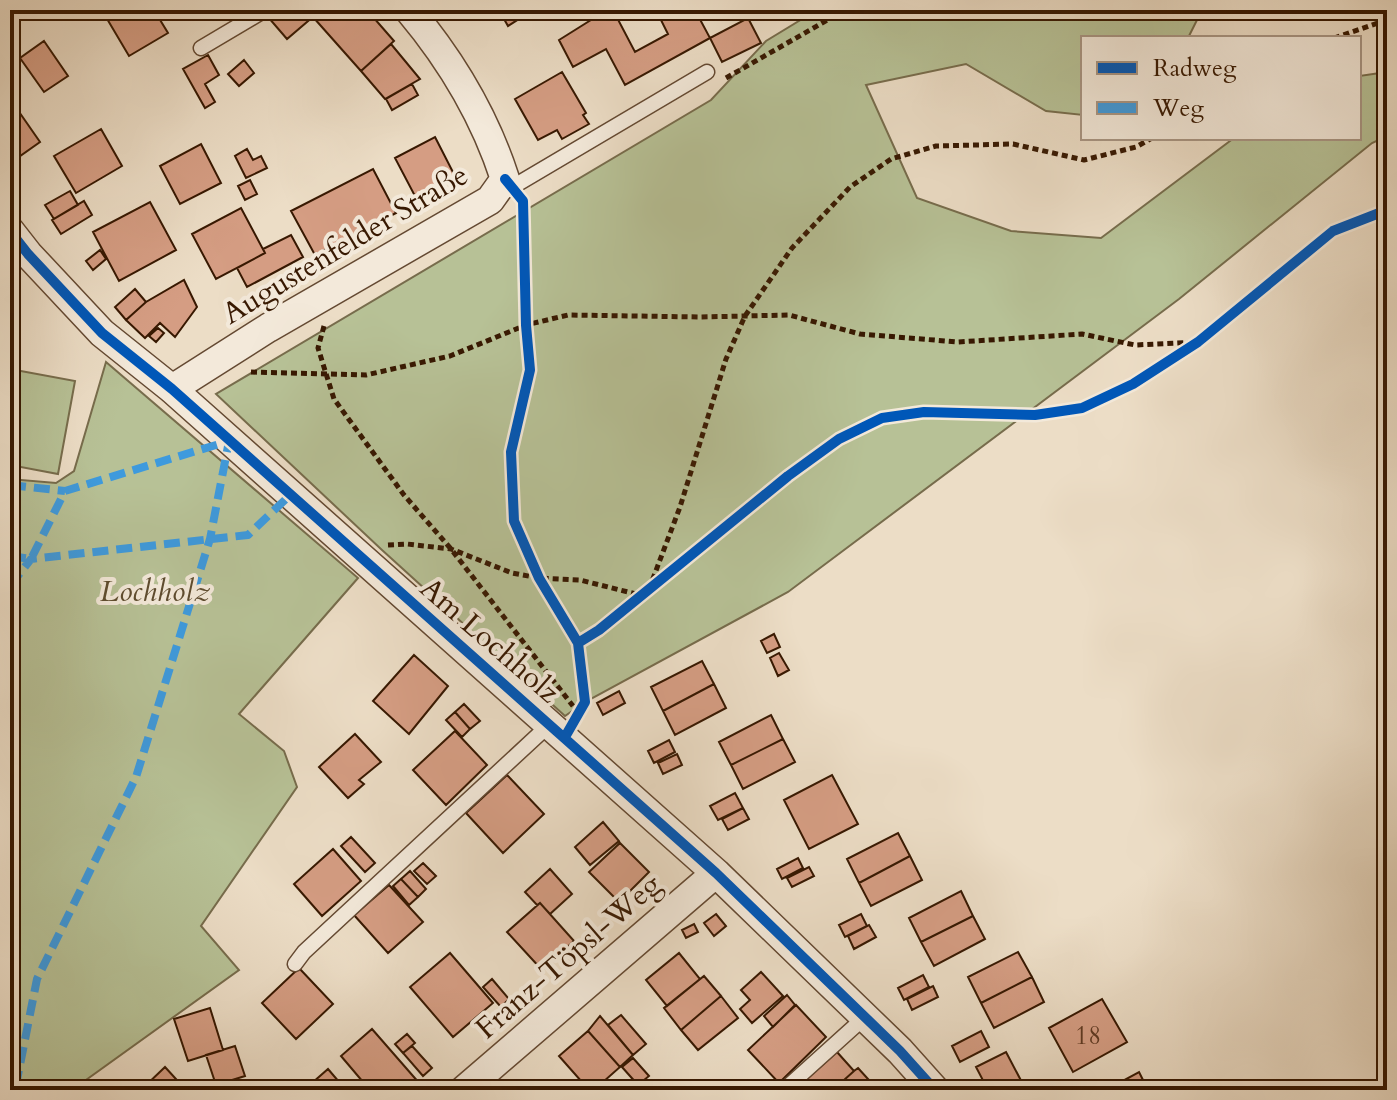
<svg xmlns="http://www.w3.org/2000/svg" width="1397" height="1100" viewBox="0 0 1397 1100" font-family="Cardo,serif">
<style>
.green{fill:#b7c196;stroke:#776c4c;stroke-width:2}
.building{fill:#d59d83;stroke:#371801;stroke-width:2}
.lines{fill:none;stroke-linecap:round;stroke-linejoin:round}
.service-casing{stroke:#644932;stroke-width:17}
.minor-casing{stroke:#644932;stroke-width:31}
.path{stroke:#371801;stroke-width:5;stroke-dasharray:6 4;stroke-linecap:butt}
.service{stroke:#f3e9da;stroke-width:14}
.minor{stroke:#f3e9da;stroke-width:28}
.quiet{stroke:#3e9add;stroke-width:8;stroke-dasharray:16 8;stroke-linecap:butt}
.cycleway-casing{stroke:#f3e9da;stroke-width:15}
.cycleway{stroke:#0057b8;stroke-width:10}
.labels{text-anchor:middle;stroke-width:8;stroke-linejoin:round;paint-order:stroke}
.number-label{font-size:26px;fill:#5e3922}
.street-label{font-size:30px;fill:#371801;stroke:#f3e9da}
.park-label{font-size:30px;font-style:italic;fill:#5d4b2e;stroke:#f3e9da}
</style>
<rect width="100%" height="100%" fill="#ecddc6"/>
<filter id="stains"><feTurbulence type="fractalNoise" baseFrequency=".0025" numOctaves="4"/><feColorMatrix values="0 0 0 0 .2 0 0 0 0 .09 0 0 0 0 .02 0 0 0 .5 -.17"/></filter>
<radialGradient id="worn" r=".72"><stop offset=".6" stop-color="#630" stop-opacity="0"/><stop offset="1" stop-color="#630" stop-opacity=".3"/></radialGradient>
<path class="green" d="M817,10H1202L1188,38H1083V115L1046,111L966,64L866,85L917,198L1011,231L1101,238L1234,138H1359V76L1387,72V136L1372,143L1179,299L788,592L585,702L565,716L382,550L216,394L711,100L766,41Z
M106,362L358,578L239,714L284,751L297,787L201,926L239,970L72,1090H10V479L56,483L74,471Z
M10,369L75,381L58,474L10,465Z"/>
<path class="building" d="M106,10H154L168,33L129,56L103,12Z
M280,10H321L287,39L268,17Z
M321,10H367L394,41L361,71L313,17Z
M499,10H533L508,26Z
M607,10H613L635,52L668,34L656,10H695L710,38L625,85L606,49L573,67L559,40Z
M748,18L761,43L722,62L710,38Z
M44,41L68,76L44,92L20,58Z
M391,44L420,79L385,99L361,71Z
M208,55L219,75L205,84L215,102L205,108L183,69Z
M244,60L254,73L239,86L228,74Z
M562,72L586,113L583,115L589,124L562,139L557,130L538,140L515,99Z
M412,84L418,95L392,110L386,99Z
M15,106L40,142L13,161L10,157V109Z
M101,129L122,166L76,193L54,156Z
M435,137L456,178L416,198L395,158Z
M201,144L221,183L180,204L160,166Z
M247,149L253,160L261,156L267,168L246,178L235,156Z
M373,169L396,213L315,255L291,211Z
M250,180L257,194L245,200L238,186Z
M70,191L78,205L54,219L45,205Z
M84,201L92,215L61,234L52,220Z
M150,202L176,250L119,281L93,232Z
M241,208L265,253L216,279L192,234Z
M291,235L303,257L247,287L237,268L265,253L263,249Z
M100,250L106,259L93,270L86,261Z
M184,280L197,307L175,337L160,323L145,338L126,320L146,302Z
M135,289L146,302L126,320L115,307Z
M158,328L164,333L156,342L149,336Z
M774,634L780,647L767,653L761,641Z
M779,653L789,670L778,676L770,658Z
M414,655L448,686L409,734L373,701Z
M702,661L714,684L663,711L651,687Z
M714,684L726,708L675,735L663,711Z
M619,691L625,703L603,715L597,703Z
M464,704L480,721L470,729L455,712Z
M455,712L470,729L462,737L446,720Z
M771,715L783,739L731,765L719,742Z
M455,731L487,765L446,805L413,770Z
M355,734L381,762L359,780L364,784L348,798L319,767Z
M783,739L795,762L743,789L731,765Z
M669,740L675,752L654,763L648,751Z
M677,754L682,765L663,774L658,763Z
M507,775L544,814L503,853L466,813Z
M832,775L858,824L809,849L784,800Z
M735,793L743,808L718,820L710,806Z
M743,808L749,819L728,830L722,819Z
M603,822L619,841L590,865L575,847Z
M898,833L910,856L859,883L847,859Z
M351,837L375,863L365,872L341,846Z
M620,843L649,872L619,902L589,872Z
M333,849L361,881L322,916L294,884Z
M910,856L922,880L871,906L859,883Z
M798,858L803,868L782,879L777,869Z
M423,863L436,876L427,884L414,871Z
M809,867L814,876L792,887L787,878Z
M550,869L572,894L550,914L540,903L537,905L525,892Z
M410,871L426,889L418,897L401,879Z
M401,879L418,897L409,905L393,886Z
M389,885L423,922L388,953L354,915Z
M961,891L973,916L921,942L909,918Z
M540,903L574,941L542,970L507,932Z
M716,914L726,926L714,936L704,923Z
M861,914L867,926L845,937L839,925Z
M973,916L985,939L934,966L921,942Z
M694,924L698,932L686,938L682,930Z
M869,925L876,937L854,949L848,936Z
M1018,952L1032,977L981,1003L968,977Z
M450,953L493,1003L453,1037L410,987Z
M679,953L700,979L667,1006L646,980Z
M299,968L333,1004L296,1039L262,1003Z
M761,972L783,996L752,1023L740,1009L750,1000L741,990Z
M923,975L929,987L904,1000L898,988Z
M704,976L721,996L681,1030L664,1008Z
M1032,977L1044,1002L994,1028L981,1003Z
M492,979L509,999L501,1007L483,987Z
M933,986L938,997L912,1010L907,999Z
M787,995L795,1005L773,1027L764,1016Z
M721,996L738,1018L698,1050L681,1030Z
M1102,999L1127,1042L1073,1072L1049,1028Z
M796,1005L826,1037L779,1083L748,1050Z
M210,1008L223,1050L188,1061L174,1019Z
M621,1015L646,1044L633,1055L608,1025Z
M600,1016L633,1055L620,1067L588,1031Z
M372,1029L420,1084L413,1090H368L369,1089L341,1056Z
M588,1031L620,1067L594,1090H589L559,1056Z
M981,1031L989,1047L960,1062L952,1046Z
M407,1034L415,1043L403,1053L395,1044Z
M235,1046L245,1076L216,1085L206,1055Z
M412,1046L432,1068L423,1076L403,1053Z
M837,1052L854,1071L833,1090H794Z
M1006,1052L1026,1090H988L976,1067Z
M633,1058L649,1076L638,1085L622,1067Z
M165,1067L186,1090H141Z
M858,1068L878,1090H833L854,1071Z
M328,1069L346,1090H304Z
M1139,1072L1148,1090H1106Z"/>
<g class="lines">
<g class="service-casing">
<path id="service" d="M201,48L265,10
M504,192L707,72
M295,964L304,952L550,724
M784,1090L865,1017"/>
</g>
<g class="minor-casing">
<path id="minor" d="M10,231L28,254L102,333L172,389L716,873L900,1051L935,1090
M172,389L268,328L490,200L505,179C485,117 451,60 409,10
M464,1090L716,873"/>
</g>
<path class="path" d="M1334,38L1387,20
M726,78L845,10
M324,326L318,348L334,399L404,495L451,549L573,706
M251,372L366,375L450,356L526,325L568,315L700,317L789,315L860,334L958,342L1082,334L1135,345L1198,342
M388,545L407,544L451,549L512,573L539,578L580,580L640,595
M649,589L680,507L726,359L745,316L792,248L850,187L891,159L936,146L1013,144L1084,160L1136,147L1152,138"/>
<use href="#service" class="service"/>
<use href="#minor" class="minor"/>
<path class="quiet" d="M10,485L65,491
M10,556L31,559L65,491L229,441L210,539L136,777L37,979L15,1090
M10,586L31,559L248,535L289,496"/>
<g class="cycleway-casing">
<path id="cycleway" d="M505,179L523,201L526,325L530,370L511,452L514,521L539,578L578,643L585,702L565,737
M10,231L28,254L102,333L172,389L716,873L900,1051L935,1090
M578,643L599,630L788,476L839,439L882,418L924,412L1035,415L1082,408L1133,384L1198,342L1333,231L1387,210"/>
</g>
<use href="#cycleway" class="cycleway"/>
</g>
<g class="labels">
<g class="number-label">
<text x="1088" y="1044">18</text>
</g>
<g class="street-label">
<text transform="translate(345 244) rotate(-31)" y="10">Augustenfelder Straße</text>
<text transform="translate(490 640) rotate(41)" y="10">Am Lochholz</text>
<text transform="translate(568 956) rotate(-41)" y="10">Franz-Töpsl-Weg</text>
</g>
<g class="park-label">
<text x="155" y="601">Lochholz</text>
</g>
</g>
<rect width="1397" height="1100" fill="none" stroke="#ecddc6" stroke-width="40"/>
<rect x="12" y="12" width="1373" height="1076" fill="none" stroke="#371801" stroke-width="4"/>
<rect x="20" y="20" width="1357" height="1060" fill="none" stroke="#371801" stroke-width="2"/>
<rect x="1081" y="36" width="280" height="104" fill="#f3e9da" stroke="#a89583" stroke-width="2"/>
<rect x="1097" y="62" width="40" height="12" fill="#0057b8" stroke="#a89583" stroke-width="2"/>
<text x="1153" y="76" font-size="24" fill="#371801">Radweg</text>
<rect x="1097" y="102" width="40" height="12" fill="#3e9add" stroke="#a89583" stroke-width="2"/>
<text x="1153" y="116" font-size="24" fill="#371801">Weg</text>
<rect width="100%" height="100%" filter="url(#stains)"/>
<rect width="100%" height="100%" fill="url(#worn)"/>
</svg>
